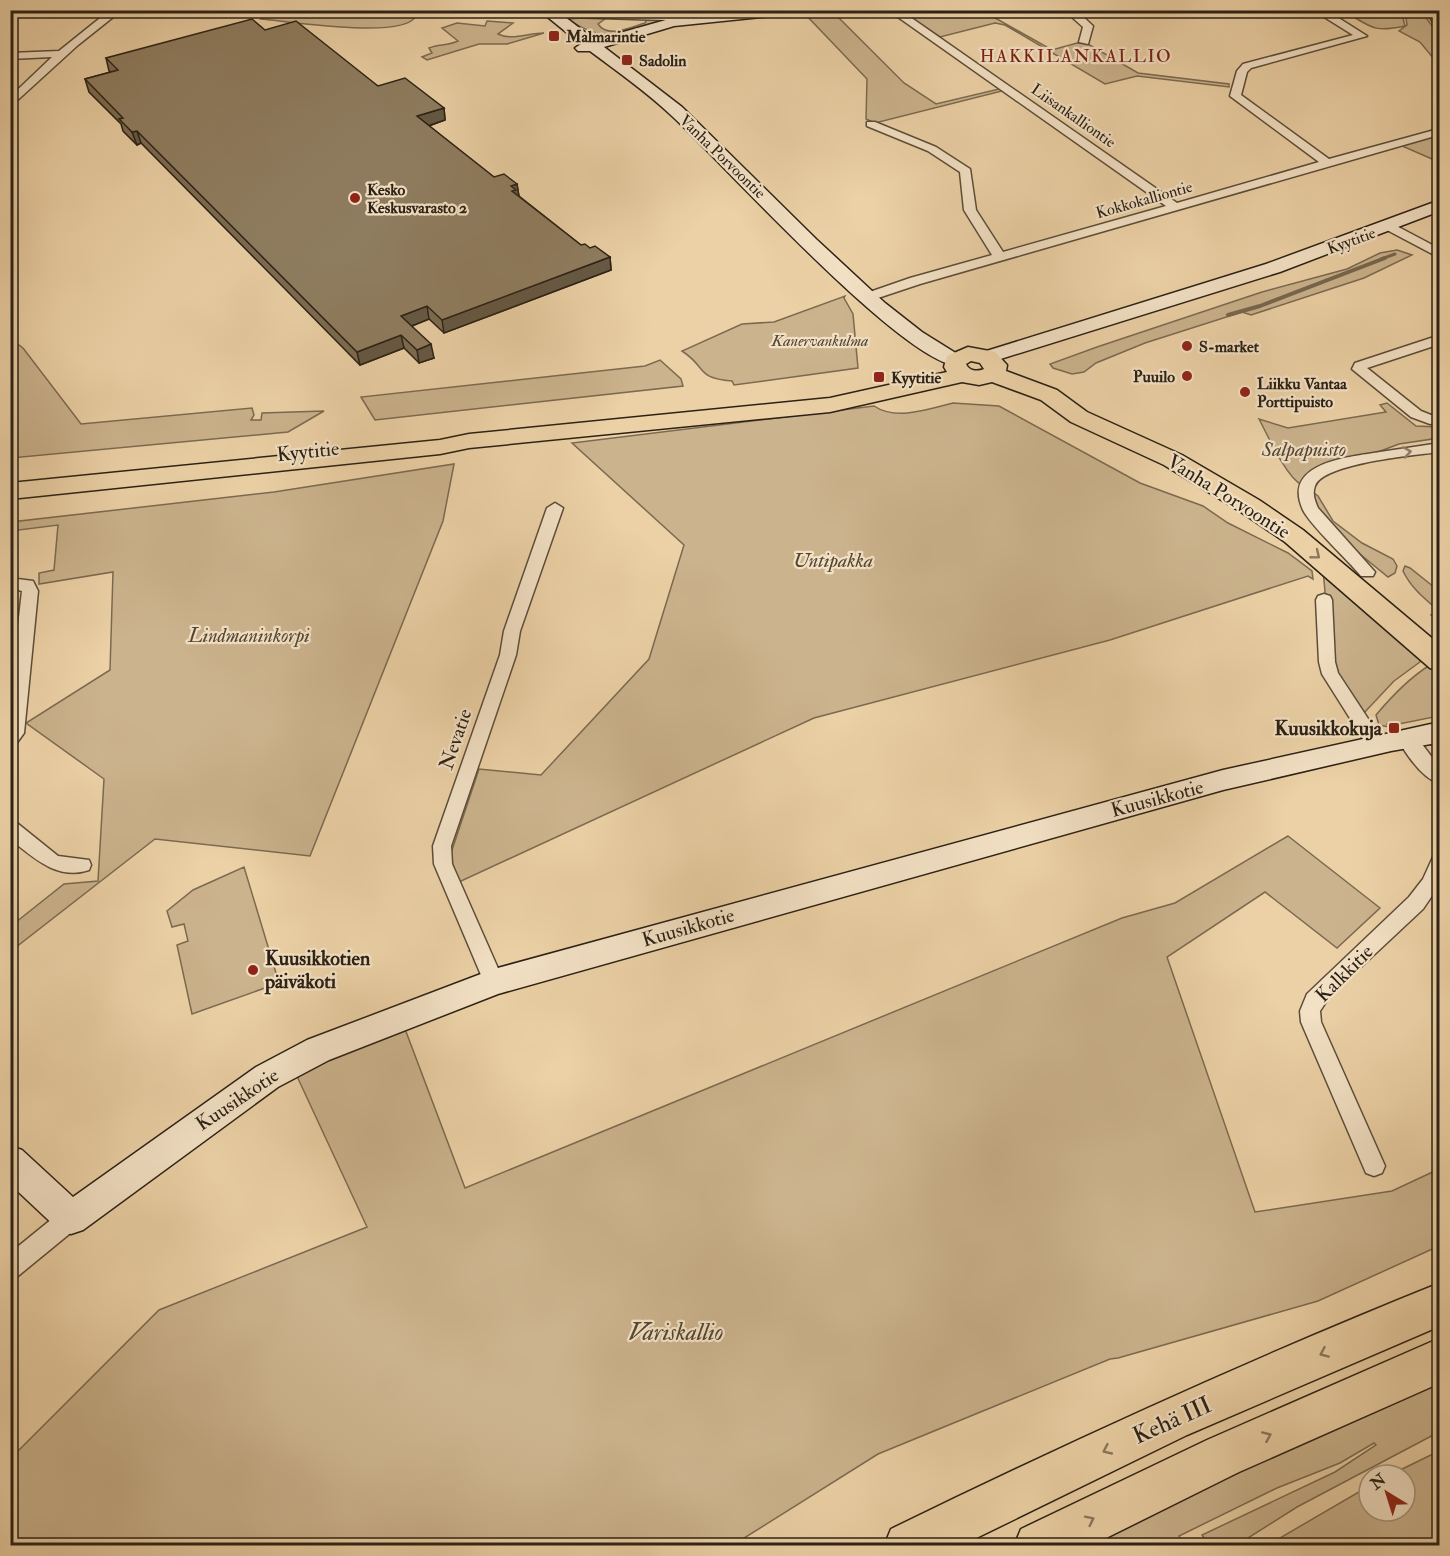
<svg xmlns="http://www.w3.org/2000/svg" width="1450" height="1556" viewBox="0 0 1450 1556" font-family="'IM FELL Double Pica',serif">
<style>
.green{fill:#cbb38d;stroke:#7b6a51;stroke-width:1.5}
.lines{fill:none;stroke-linecap:round;stroke-linejoin:round}
.stream-far1{stroke:#77674f;stroke-width:3}
.stream{stroke:#77674f;stroke-width:4}
.street-casing{stroke:#5b4d39;stroke-width:3}
.secondary-casing{stroke:#2b2115;stroke-width:3}
.primary-casing{stroke:#2b2115;stroke-width:3}
.highway-casing{stroke:#2b2115;stroke-width:3}
.street{fill:#f3e1c5;fill-rule:evenodd}
.secondary{fill:#f3e1c5;fill-rule:evenodd}
.primary{fill:#ecd1a6;fill-rule:evenodd}
.highway{fill:#ecd1a6;fill-rule:evenodd}
.wall{fill:#7b6c53;stroke:#2b2115;stroke-width:1.5}
.shaded-wall{fill:#645843;stroke:#2b2115;stroke-width:1.5}
.building{fill:#8f7d60;stroke:#2b2115;stroke-width:1.5}
.oneway{stroke:#8f816d}
.oneway2{stroke:#8c795e}
.poi-dot{fill:#8f2418;stroke:#f3e1c5;stroke-width:2}
.labels{text-anchor:middle;stroke-width:4.5;stroke-linejoin:round;paint-order:stroke}
.far-poi-label{font-size:16px;font-weight:bold;fill:#2b2115;stroke:#f3e1c5;text-anchor:start}
.far-street-label{font-size:16px;fill:#2b2115;stroke:#f3e1c5}
.far-park-label{font-size:16px;font-style:italic;fill:#534633;stroke:#f3e1c5}
.far-quarter-label{font-size:18px;letter-spacing:1.5px;fill:#7a1f14;stroke:#f3e1c5}
.park-label{font-size:20px;font-style:italic;fill:#534633;stroke:#f3e1c5}
.street-label{font-size:20px;fill:#2b2115;stroke:#f3e1c5}
.poi-label{font-size:20px;font-weight:bold;fill:#2b2115;stroke:#f3e1c5;text-anchor:end}
.near-park-label{font-size:24px;font-style:italic;fill:#534633;stroke:#f3e1c5}
.near-street-label{font-size:24px;fill:#2b2115;stroke:#f3e1c5}
</style>
<rect width="100%" height="100%" fill="#ecd1a6"/>
<filter id="stains"><feTurbulence type="fractalNoise" baseFrequency=".00333" numOctaves="4"/><feColorMatrix values="0 0 0 0 .2 0 0 0 0 .09 0 0 0 0 .02 0 0 0 .5 -.17"/></filter>
<radialGradient id="worn" r=".72"><stop offset=".6" stop-color="#630" stop-opacity="0"/><stop offset="1" stop-color="#630" stop-opacity=".3"/></radialGradient>
<path class="green" d="M832,11L904,83L936,104L999,89L1002,91L875,123L866,119L867,79L805,14Z
M900,11H983L1052,50L1077,43L1088,44L1138,73L1229,84V87L1137,76L1105,84L1005,25L995,23L940,37Z
M1344,11H1401L1405,26C1373,33 1371,27 1344,11Z
M1405,11H1421L1439,35V65L1420,42L1399,31L1407,25Z
M272,12L361,17L416,16C404,40 287,21 261,19Z
M595,17L605,19L598,24C608,39 631,27 645,23L647,19L660,21C620,32 605,45 568,19Z
M487,21L513,23L498,34C512,41 528,33 544,33L507,44H479L427,60L422,57L432,53L429,48C439,44 447,46 458,41L442,28L457,23L485,26Z
M1439,126V162L1402,146Z
M1397,250L1412,255L1364,278L1251,315L1242,312L1145,343L1096,363L1084,372L1072,374L1053,368L1050,364L1097,347L1262,292L1347,269L1380,253Z
M845,296L844,298L853,314L858,368L734,385L732,381C695,378 708,368 682,351L742,324L774,322Z
M11,339L23,348L81,424L252,408L254,415L251,420H261L262,413L324,411L288,432L11,458Z
M660,360L681,379L683,386L375,420L361,397L645,366Z
M953,403L999,406L1140,483L1203,506L1228,523L1288,553L1312,571L1313,579L1308,576L1110,640L814,718L459,882L450,856L479,769L541,775L649,659L684,545L572,443L874,406C896,421 929,409 953,403Z
M1387,403L1416,426L1439,427V438L1399,444L1370,455L1328,463L1316,468L1302,485C1286,477 1268,436 1259,419L1288,428L1386,412L1380,405Z
M454,464L443,521L310,856L155,839L11,951V926L64,884L98,881L104,779L26,723L110,670L113,572L39,584V573L54,570L58,525L11,531V522L274,492Z
M1314,493L1318,496L1333,521L1362,543L1393,559L1397,566L1395,573L1388,577L1344,541L1315,508Z
M1405,566L1410,568L1439,591V622L1431,615L1439,611C1425,599 1411,588 1403,571Z
M1323,570L1424,659L1394,681L1362,715L1338,678L1331,656Z
M1430,665L1439,673V716L1399,724L1397,722L1387,724L1389,727L1379,725L1376,715C1392,696 1409,678 1430,665Z
M1288,836L1380,908L1337,948L1265,892L1167,957L1255,1212L1392,1191L1439,1169V1246L1318,1301L1118,1358L1110,1359L878,1454L733,1545L11,1546V1458L159,1310L367,1227L295,1072L405,1029L465,1188L1122,918L1175,903Z
M244,867L279,983L192,1014L177,945L188,941L184,924L172,927L167,911L193,890Z
M1439,1382V1432L1297,1507L1237,1545H1209L1202,1535L1335,1472L1376,1445L1374,1443L1340,1463L1277,1488L1179,1536L1185,1545H1171V1541L1162,1545L1087,1546L1214,1484Z
M1439,1451V1545H1268L1369,1486V1511H1405V1475H1390Z"/>
<g class="lines">
<path class="stream-far1" d="M1437,237L1440,236
M1381,259L1395,254"/>
<path class="stream" d="M1228,315L1260,306L1385,258"/>
<g class="street-casing">
<path id="street" d="M110,10H122L78,45L10,107V97L52,57L10,59V53L59,51Z
M888,10H900L1177,203L1319,162L1230,96L1237,71L1243,64L1353,35L1313,10H1326L1367,36L1251,68L1247,72L1241,95L1329,159L1431,131L1437,134L1435,136L920,284L866,302L861,301L860,298L861,295L910,278L992,255L964,210L960,172L928,151L867,126V122H875L936,147L970,169L976,210L1003,252L1166,206Z
M1064,10H1076L1093,26L1088,44L1079,42L1083,27Z
M1425,10H1435L1440,17V28L1436,27Z
M572,12L667,14L682,21L677,24L666,20L568,17L567,15Z
M1389,222L1440,249V258L1385,229L1383,226Z
M1440,335V344L1367,368L1421,411L1431,415L1440,414V422L1430,424L1411,417L1352,369L1355,363Z
M1440,443V452C1416,455 1323,463 1315,486C1312,494 1315,501 1318,508L1375,572L1373,576H1361C1348,560 1311,526 1303,510C1281,462 1350,457 1380,452C1400,449 1420,446 1440,443Z
M555,503L563,508L520,631L516,655L451,846L452,864L504,982L501,988L494,991L487,988L484,982L434,864L433,846L500,655L504,631L547,508Z
M10,578L33,581L38,591L24,733L16,744L10,745V695L22,591L10,588Z
M1324,594L1330,596L1332,600L1335,662L1338,673L1382,740L1385,745L1382,750L1376,752L1370,750L1322,674L1319,662L1316,600L1318,596Z
M1406,731C1419,735 1429,756 1440,766V784C1422,778 1406,754 1397,738L1400,733Z
M10,821L17,823L58,856L89,860L91,865L89,870C57,881 33,857 10,839Z
M1440,855V884L1423,909L1330,996L1320,1011L1321,1022L1385,1166L1382,1173L1374,1176L1366,1173L1301,1022L1300,1011L1307,994L1409,897L1423,879L1433,857Z
M71,1207L79,1210L82,1218L79,1226L18,1276L10,1279V1253L63,1210Z"/>
</g>
<g class="secondary-casing">
<path id="secondary" d="M336,10H429L422,14H343Z
M539,10H556L595,40L673,18L742,10H797L790,14L674,26L604,47L682,107L816,239L885,303L922,332L962,357L965,361L962,365C915,377 715,155 672,116C647,92 618,72 590,51H578L575,48L581,44Z
M1440,200V211L1280,272L994,361H980L977,357L980,353L1266,264Z
M1431,724L1440,725V745L1431,744L1391,751L1223,790L498,994L329,1060L278,1087L83,1230L71,1234L59,1230L10,1184V1146L22,1150L73,1197L256,1067L307,1040L494,969L1223,770Z"/>
</g>
<g class="primary-casing">
<path id="primary" d="M968,347L995,352L1007,365L1006,371L1057,390L1087,412L1182,455L1259,500L1303,530L1440,645V671L1430,668L1285,542L1241,512L1164,465L1071,422L1041,400L992,382L979,385L962,382L830,412L469,448L440,454L10,499V483L440,440L469,434L830,398L947,372L944,367L947,356ZM971,361L980,363L984,369C977,372 969,371 966,364Z"/>
</g>
<g class="highway-casing">
<path id="highway" d="M1440,1283V1326L1187,1435L960,1546H884L891,1529C1071,1441 1253,1358 1440,1283Z
M1440,1338V1383L1239,1472L1090,1546H1014L1021,1529L1207,1440Z"/>
</g>
<use href="#street" class="street"/>
<use href="#secondary" class="secondary"/>
<use href="#primary" class="primary"/>
<use href="#highway" class="highway"/>
</g>
<path class="wall" d="M265,30L378,86L444,108L445,120L429,126L494,177L517,184L519,196L581,245L590,248L610,257L611,270L444,333L429,319L412,326L434,358L419,363L404,348L360,365L141,143L137,145L123,131L121,124L89,92L85,79L111,72L109,71L106,58Z"/>
<path class="shaded-wall" d="M444,108L445,120L419,129L417,116Z
M137,131L141,143L137,145L132,132Z
M517,184L519,197L514,204L511,186Z
M610,257L611,270L444,333L442,320Z
M427,306L429,319L404,329L401,316Z
M401,335L404,348L360,365L357,352Z
M431,344L434,358L419,363L417,350Z"/>
<path class="building" d="M252,19L265,30L296,21L378,86L405,78L444,108L417,116L494,177L504,174L517,184L511,186L516,190L512,191L581,245L585,244L590,248L595,246L610,257L442,320L427,306L401,316L431,344L417,350L401,335L357,352L137,131L132,132L119,119L123,118L85,79L118,70L106,58Z"/>
<defs><path id="oneway-chevron" d="M-2-3.5L2.5 0L-2 3.5" fill="none" stroke-width="1.6" stroke-linecap="round" stroke-linejoin="round" transform="scale(1.5)"/></defs>
<use class="oneway" href="#oneway-chevron" transform="translate(1407 452) rotate(-9)"/>
<g class="oneway2">
<use href="#oneway-chevron" transform="translate(1316 555) rotate(39)"/>
<use href="#oneway-chevron" transform="translate(1324 1353) rotate(156)"/>
<use href="#oneway-chevron" transform="translate(1267 1436) rotate(-24)"/>
<use href="#oneway-chevron" transform="translate(1107 1450) rotate(155)"/>
<use href="#oneway-chevron" transform="translate(1090 1520) rotate(-26)"/>
</g>
<g class="poi-dot">
<rect x="548" y="30" width="12" height="12" rx="3"/>
<rect x="621" y="54" width="12" height="12" rx="3"/>
<circle cx="355" cy="198" r="6"/>
<circle cx="1187" cy="346" r="6"/>
<circle cx="1187" cy="376" r="6"/>
<rect x="873" y="371" width="12" height="12" rx="3"/>
<circle cx="1245" cy="392" r="6"/>
<rect x="1388" y="722" width="12" height="12" rx="3"/>
<circle cx="253" cy="970" r="6"/>
</g>
<g class="labels">
<g class="far-poi-label">
<text x="566" y="42">Malmarintie</text>
<text x="639" y="66">Sadolin</text>
<text x="367" y="195">Kesko<tspan x="367" dy="18">Keskusvarasto 2</tspan></text>
<text x="1199" y="352">S-market</text>
<text x="1175" y="382" text-anchor="end">Puuilo</text>
<text x="891" y="383">Kyytitie</text>
<text x="1257" y="389">Liikku Vantaa<tspan x="1257" dy="18">Porttipuisto</tspan></text>
</g>
<g class="far-street-label">
<text transform="translate(1074 115) rotate(35)" y="6">Liisankalliontie</text>
<text transform="translate(723 156) rotate(44)" y="6">Vanha Porvoontie</text>
<text transform="translate(1144 199) rotate(-16)" y="6">Kokkokalliontie</text>
<text transform="translate(1351 240) rotate(-20)" y="6">Kyytitie</text>
</g>
<g class="far-park-label">
<text x="820" y="346">Kanervankulma</text>
</g>
<g class="far-quarter-label">
<text x="1076" y="62">HAKKILANKALLIO</text>
</g>
<g class="park-label">
<text x="1304" y="456">Salpapuisto</text>
<text x="833" y="567">Untipakka</text>
<text x="249" y="642">Lindmaninkorpi</text>
</g>
<g class="street-label">
<text transform="translate(308 451) rotate(-6)" y="7">Kyytitie</text>
<text transform="translate(1229 496) rotate(32)" y="7">Vanha Porvoontie</text>
<text transform="translate(455 739) rotate(-71)" y="7">Nevatie</text>
<text transform="translate(1157 798) rotate(-15)" y="7">Kuusikkotie</text>
<text transform="translate(688 927) rotate(-16)" y="7">Kuusikkotie</text>
<text transform="translate(1344 973) rotate(-45)" y="7">Kalkkitie</text>
<text transform="translate(237 1099) rotate(-34)" y="7">Kuusikkotie</text>
</g>
<g class="poi-label">
<text x="1382" y="735">Kuusikkokuja</text>
<text x="265" y="965" text-anchor="start">Kuusikkotien<tspan x="265" dy="23">päiväkoti</tspan></text>
</g>
<g class="near-park-label">
<text x="676" y="1340">Variskallio</text>
</g>
<g class="near-street-label">
<text transform="translate(1172 1420) rotate(-24)" y="8">Kehä III</text>
</g>
</g>
<rect width="1450" height="1556" fill="none" stroke="#ecd1a6" stroke-width="36"/>
<rect x="12" y="12" width="1426" height="1532" fill="none" stroke="#2b2115" stroke-width="3"/>
<rect x="18" y="18" width="1414" height="1520" fill="none" stroke="#2b2115" stroke-width="1.5"/>
<g transform="translate(1387 1493) rotate(322)"><circle r="28" fill="#f3e1c5" stroke="#a3947f" stroke-width="1.5"/>
<path d="M0-4.5L10 22L0 15L-10 22Z" fill="#8f2418"/>
<text y="-9" font-size="16" font-weight="bold" text-anchor="middle" fill="#2b2115">N</text>
</g>
<rect width="100%" height="100%" filter="url(#stains)"/>
<rect width="100%" height="100%" fill="url(#worn)"/>
</svg>
